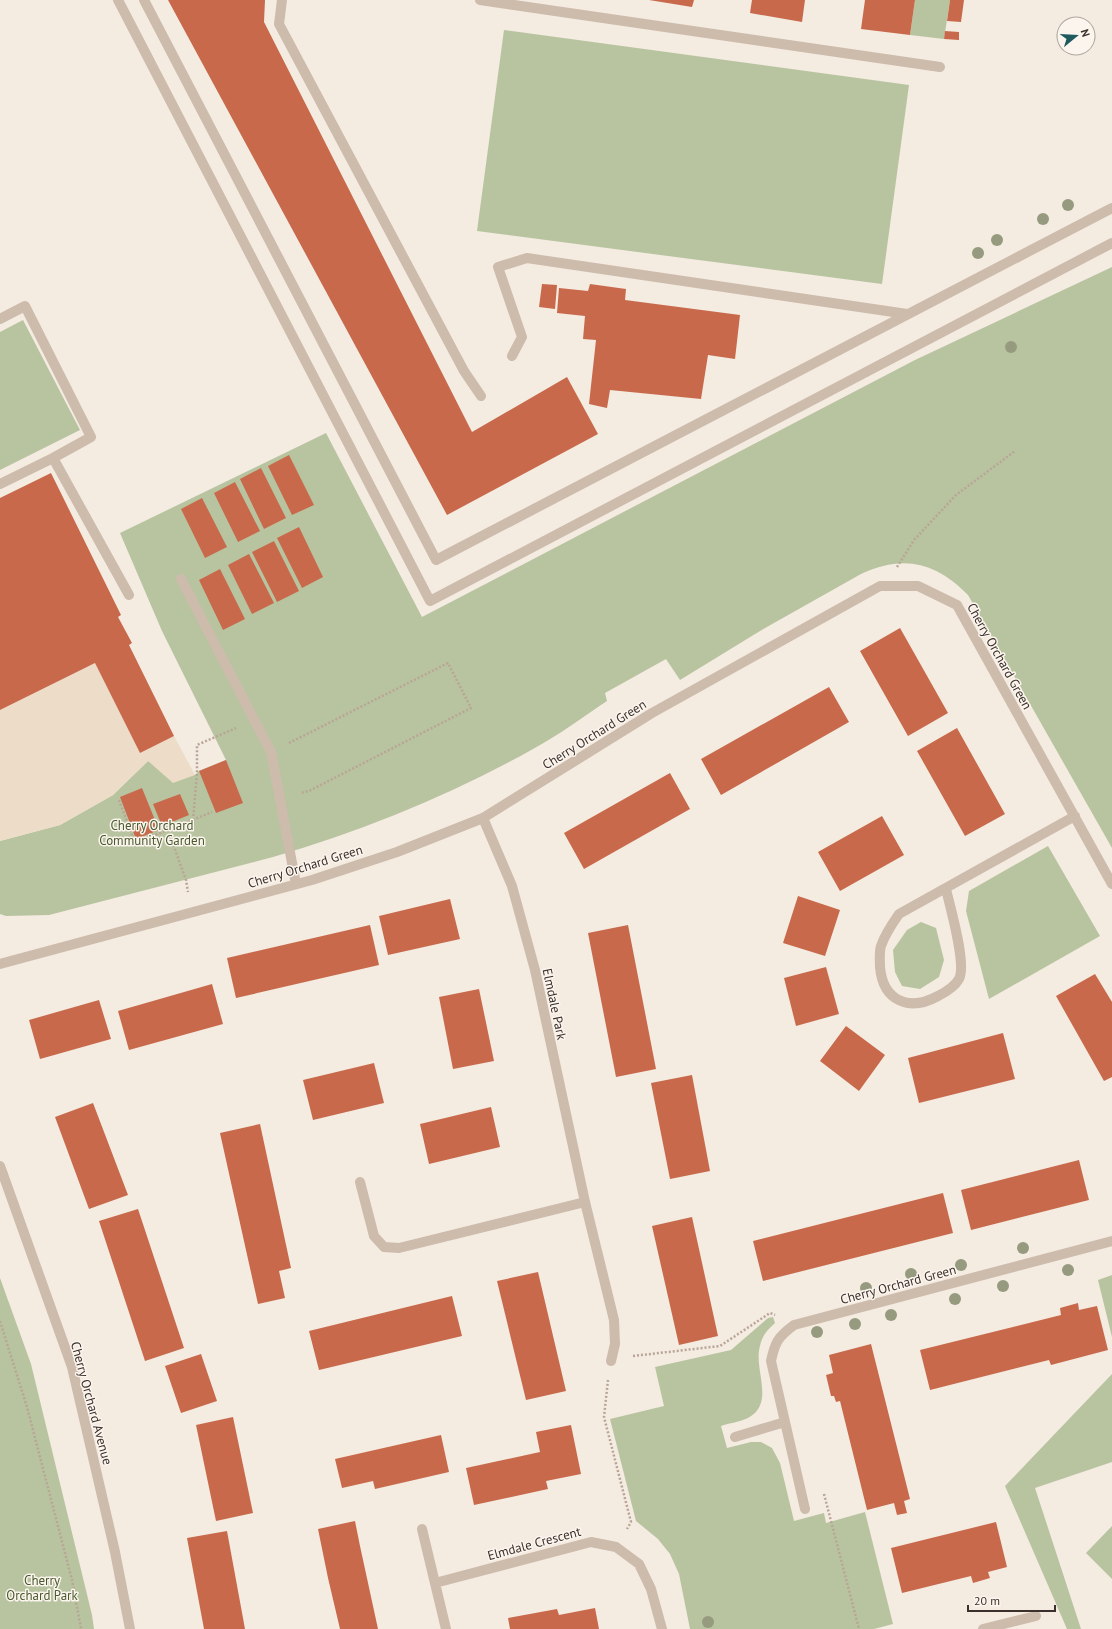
<svg xmlns="http://www.w3.org/2000/svg" width="1112" height="1629" viewBox="0 0 1112 1629" font-family="'PT Sans',sans-serif">
<style>
.green{fill:#b8c4a0}
.plaza{fill:#ecdcc8}
.building{fill:#c8694b}
.lines{fill:none;stroke-linecap:round;stroke-linejoin:round}
.path{stroke:#b9a596;stroke-width:2.5;stroke-dasharray:2 2;stroke-linecap:butt}
.minor{stroke:#cdbbac;stroke-width:10}
.tree{fill:#969b7f}
.labels{text-anchor:middle;stroke-width:3;stroke-linejoin:round;paint-order:stroke}
.street-label{font-size:13px;fill:#3b302b;stroke:#fbf5ee}
.park-label{font-size:13px;fill:#4a5a2e;stroke:#fbf5ee}
</style>
<rect width="100%" height="100%" fill="#f4ebe1"/>
<path class="green" d="M915,0H950L944,39L910,35Z
M504,30L909,85L882,284L477,231Z
M1112,267V848L968,595C936,562 903,554 861,574L760,631L680,680L666,659L605,693L607,701C583,717 559,735 533,749C451,795 363,831 273,857L49,915L6,916L0,914V841L60,825L113,795L148,761L195,775L199,771L226,760L162,631L120,533L326,433L422,617L915,360Z
M23,320L80,430L0,470V332Z
M1048,846L1100,936L989,999L966,911L969,891Z
M921,922L936,928L944,960L939,977L920,989L902,986L895,972L893,950L907,930Z
M1112,1275V1337L1098,1280Z
M0,1278L31,1364L92,1615L94,1629H0Z
M773,1317L775,1323C767,1330 762,1336 760,1346C753,1369 776,1403 748,1418C740,1422 729,1423 721,1426L727,1448L751,1442H761L772,1448L780,1463L794,1521L824,1513L826,1523L865,1512L893,1624L874,1629H690L679,1574L670,1554L658,1539L636,1521L610,1419L664,1406L655,1367L731,1350L768,1318Z
M1112,1374V1462L1035,1488L1081,1629H1067L1005,1486Z
M1112,1526V1579L1086,1553Z"/>
<path class="plaza" d="M95,663L140,753L174,736L195,775L173,783L148,761L113,795L60,825L0,841V710Z"/>
<path class="building" d="M168,0H265L264,22L472,432L567,377L598,434L447,515Z
M649,0H694L692,7Z
M752,0H805L802,22L750,13Z
M865,0H915L910,35L861,29Z
M950,0H964L961,22L947,21Z
M945,31L959,32V40L944,39Z
M542,284L557,285L555,309L539,307Z
M590,284L626,289L625,300L740,315L735,359L708,355L701,399L610,390L607,408L589,404L596,340L583,339L585,316L557,313L559,288L588,291Z
M289,455L314,505L292,515L268,466Z
M261,468L286,518L264,529L240,479Z
M51,473L121,615L118,617L132,643L129,645L174,736L140,753L95,663L0,710V498Z
M235,482L260,531L238,542L214,493Z
M202,498L227,547L205,558L181,509Z
M299,527L323,577L302,588L277,538Z
M274,541L299,591L277,602L252,552Z
M249,554L274,603L252,614L228,565Z
M220,569L245,619L223,630L199,580Z
M900,628L948,713L908,736L860,651Z
M829,687L849,722L721,795L701,759Z
M957,728L1005,814L965,836L917,751Z
M226,760L243,803L216,813L199,771Z
M670,773L690,809L584,869L564,833Z
M142,788L159,830L136,839L120,797Z
M180,794L189,815L162,826L153,804Z
M882,816L904,855L840,891L818,852Z
M798,896L840,910L825,956L783,943Z
M450,899L460,939L388,955L379,916Z
M370,925L379,965L236,998L227,958Z
M628,925L656,1069L616,1077L588,933Z
M826,967L839,1014L796,1026L784,978Z
M1095,974L1112,1002V1077L1104,1081L1056,996Z
M212,984L223,1024L129,1050L118,1011Z
M479,989L494,1061L453,1069L439,997Z
M99,1000L111,1039L40,1059L29,1020Z
M846,1026L885,1055L859,1091L820,1061Z
M1003,1033L1015,1079L919,1103L908,1058Z
M374,1063L384,1103L313,1120L303,1080Z
M692,1075L710,1171L670,1179L651,1083Z
M93,1103L128,1195L89,1209L55,1117Z
M491,1107L500,1147L429,1164L420,1124Z
M260,1124L291,1268L279,1271L285,1298L258,1304L220,1133Z
M1079,1160L1089,1200L971,1230L961,1190Z
M943,1193L953,1233L763,1281L753,1241Z
M138,1209L184,1348L145,1361L99,1221Z
M692,1217L718,1336L679,1345L652,1226Z
M538,1272L566,1391L526,1400L497,1281Z
M452,1296L462,1336L319,1370L309,1331Z
M1078,1303L1079,1310L1097,1306L1108,1350L1051,1365L1049,1360L930,1390L920,1350L1061,1315L1060,1308Z
M871,1344L910,1499L904,1501L907,1513L897,1515L894,1503L867,1510L840,1401L836,1402L834,1396H831L826,1375L833,1373L829,1355Z
M201,1354L217,1401L181,1413L165,1366Z
M233,1417L253,1513L216,1521L196,1425Z
M571,1425L581,1474L546,1481L548,1489L474,1505L466,1468L540,1452L536,1432Z
M441,1435L449,1472L375,1489L373,1481L342,1488L335,1459Z
M355,1521L360,1546L378,1629H340L328,1578L318,1529Z
M996,1522L1007,1567L988,1572L990,1578L973,1583L971,1576L902,1593L891,1548Z
M227,1531L245,1629H204L187,1538Z
M595,1608L599,1629H510L508,1618L557,1609L559,1615Z"/>
<g class="lines">
<path class="path" d="M897,567L914,540L956,495L1015,451
M289,743L448,663L471,708L309,791L300,793
M119,800L135,843L212,812
M193,820L197,773V745L236,728
M168,830L186,880L188,892
M0,1321L27,1407L72,1580L81,1629
M633,1356L720,1346L770,1313L775,1315
M608,1380L604,1417L631,1522L627,1529
M824,1494L859,1629"/>
<path class="minor" d="M118,0L430,601L1112,243
M144,0L436,560L1112,208
M282,0L279,24L464,371L481,396
M480,0L940,67
M0,319L25,306L91,437L53,458L0,484
M512,356L522,337L498,267L527,258L907,314
M53,458L129,595
M181,579L271,752L296,884
M483,818L512,886L535,970L585,1202L614,1320L615,1344L611,1361
M946,889C950,907 967,964 959,979C955,986 946,992 938,996C909,1012 883,1001 880,967C880,960 879,952 881,946C885,934 892,924 899,914L1075,816
M0,964L312,880L397,852L483,818L652,713L880,586H918L957,605L1112,884
M0,1166L72,1367L115,1552L130,1629
M360,1182L374,1236L384,1247L399,1248L585,1202
M735,1437L785,1422
M805,1509L771,1361C775,1342 778,1337 794,1325L1112,1241
M422,1529L446,1629
M435,1583L591,1542L616,1547L639,1564L651,1589L662,1629
M983,1629L1036,1616"/>
</g>
<g class="tree">
<circle cx="1068" cy="205" r="6"/>
<circle cx="1043" cy="219" r="6"/>
<circle cx="997" cy="240" r="6"/>
<circle cx="978" cy="253" r="6"/>
<circle cx="1011" cy="347" r="6"/>
<circle cx="1023" cy="1248" r="6"/>
<circle cx="961" cy="1265" r="6"/>
<circle cx="1068" cy="1270" r="6"/>
<circle cx="911" cy="1274" r="6"/>
<circle cx="1003" cy="1286" r="6"/>
<circle cx="866" cy="1288" r="6"/>
<circle cx="955" cy="1299" r="6"/>
<circle cx="891" cy="1315" r="6"/>
<circle cx="855" cy="1324" r="6"/>
<circle cx="817" cy="1332" r="6"/>
<circle cx="708" cy="1622" r="6"/>
</g>
<g class="labels">
<g class="street-label">
<text transform="translate(1000 656) rotate(61)" y="5">Cherry Orchard Green</text>
<text transform="translate(594 734) rotate(-32)" y="5">Cherry Orchard Green</text>
<text transform="translate(305 866) rotate(-17)" y="5">Cherry Orchard Green</text>
<text transform="translate(555 1004) rotate(78)" y="5">Elmdale Park</text>
<text transform="translate(898 1284) rotate(-15)" y="5">Cherry Orchard Green</text>
<text transform="translate(92 1403) rotate(75)" y="5">Cherry Orchard Avenue</text>
<text transform="translate(534 1543) rotate(-15)" y="5">Elmdale Crescent</text>
</g>
<g class="park-label">
<text x="152" y="830">Cherry Orchard<tspan x="152" dy="15">Community Garden</tspan></text>
<text x="42" y="1585">Cherry<tspan x="42" dy="15">Orchard Park</tspan></text>
</g>
</g>
<g transform="translate(1076 36) rotate(72)"><circle r="19" fill="#fbf5ee" stroke="#aea6a0"/>
<path d="M0-3L7 15L0 10L-7 15Z" fill="#1f5a5e"/>
<text y="-6" font-size="11" font-weight="bold" text-anchor="middle" fill="#3b302b">N</text>
</g>
<path d="M968 1605v6h87v-6" fill="none" stroke="#3b302b" stroke-width="2"/>
<text x="974" y="1605" font-size="12" fill="#3b302b" stroke="#fbf5ee" stroke-width="3" paint-order="stroke">20 m</text>
</svg>
